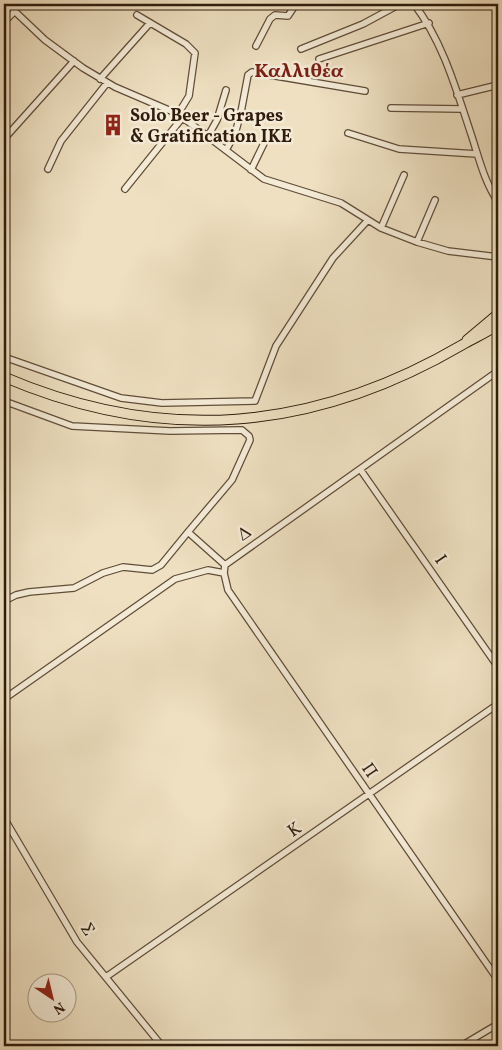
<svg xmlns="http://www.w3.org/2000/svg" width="502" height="1050" viewBox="0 0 502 1050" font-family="Vollkorn,serif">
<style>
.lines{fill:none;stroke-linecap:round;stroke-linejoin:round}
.minor-casing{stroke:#604d39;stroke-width:8}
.primary-casing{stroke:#301c0c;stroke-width:11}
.minor{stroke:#f4ebd7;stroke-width:5.5}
.primary{stroke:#eee0c1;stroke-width:9}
.labels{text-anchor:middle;stroke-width:5;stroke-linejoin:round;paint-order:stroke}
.poi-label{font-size:18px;font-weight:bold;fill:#301c0c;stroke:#f4ebd7;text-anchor:start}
.street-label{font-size:18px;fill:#301c0c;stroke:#f4ebd7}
.quarter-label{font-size:20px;font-weight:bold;fill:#7a1f14;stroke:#f4ebd7}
</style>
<rect width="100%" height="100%" fill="#eee0c1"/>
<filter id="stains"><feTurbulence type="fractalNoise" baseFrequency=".004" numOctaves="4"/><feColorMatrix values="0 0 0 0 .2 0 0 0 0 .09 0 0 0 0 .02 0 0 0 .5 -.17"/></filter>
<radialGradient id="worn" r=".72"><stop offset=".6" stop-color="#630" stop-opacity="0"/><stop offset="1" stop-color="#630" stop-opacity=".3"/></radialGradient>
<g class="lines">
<g class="minor-casing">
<path id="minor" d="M7,4L45,40L83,68L115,87L178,114L264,179L341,203L381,228L417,242L448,251L498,257
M414,4C443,42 456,89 471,134C479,158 484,181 498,202
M137,15L186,44L195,53L189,96L178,114
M4,22L15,11
M256,46L270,19L275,15L288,16L296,4
M301,49L363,24L400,4
M319,59L429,23
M100,79L150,23
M457,95L498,85
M391,108L462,109
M348,133L399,149L477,154
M208,136L217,120L226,90
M4,139L74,61
M226,150L235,134L241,112L248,75L252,72L365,91
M48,169L61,141L107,83
M251,170L269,133
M125,189L183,117
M381,228L404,175
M417,242L435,200
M4,357L121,398L162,403L255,401L276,346L333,258L368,220
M4,401L72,426L170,431L242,430L249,436L250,440L232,480L188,532
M360,469L498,667
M224,573L228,590L498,980
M4,601L16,595L29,592L74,588L103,573L123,567L152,570L161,565L188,532L225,565
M4,699L175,579L208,570L224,573L225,565L498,371
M4,818L77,942L162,1046
M106,977L498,704
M461,1046L498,1024"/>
</g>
<g class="primary-casing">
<path id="primary" d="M467,340L498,314
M4,377C163,445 313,432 462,345C474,338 486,333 498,325"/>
</g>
<use href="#minor" class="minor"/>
<use href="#primary" class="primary"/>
</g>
<defs>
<g id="building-bare" transform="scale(1.725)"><path d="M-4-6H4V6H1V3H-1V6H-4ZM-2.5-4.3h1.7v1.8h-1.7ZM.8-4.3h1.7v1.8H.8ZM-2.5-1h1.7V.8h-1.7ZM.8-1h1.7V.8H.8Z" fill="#8f2418" stroke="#f4ebd7" stroke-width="2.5" paint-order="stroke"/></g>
</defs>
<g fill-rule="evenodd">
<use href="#building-bare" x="113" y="125"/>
</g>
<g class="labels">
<g class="poi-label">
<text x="130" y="121">Solo Beer - Grapes<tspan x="130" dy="21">&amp; Gratification IKE</tspan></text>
</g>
<g class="street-label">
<text transform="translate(244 533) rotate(-35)" y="6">Δ</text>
<text transform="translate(441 559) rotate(55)" y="6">Ι</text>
<text transform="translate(370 770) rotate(56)" y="6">Π</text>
<text transform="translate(294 829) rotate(-35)" y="6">Κ</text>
<text transform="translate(88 929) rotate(56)" y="6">Σ</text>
</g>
<g class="quarter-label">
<text x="299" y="77">Καλλιθέα</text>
</g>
</g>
<rect width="502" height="1050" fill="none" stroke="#eee0c1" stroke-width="20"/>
<rect x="5" y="5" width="492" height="1040" fill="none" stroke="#301c0c" stroke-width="2.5"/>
<rect x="10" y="10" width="482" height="1030" fill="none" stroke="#301c0c"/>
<g transform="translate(52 998) rotate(145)"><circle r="24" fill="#f4ebd7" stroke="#a69886"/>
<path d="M0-4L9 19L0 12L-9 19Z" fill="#8f2418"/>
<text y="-8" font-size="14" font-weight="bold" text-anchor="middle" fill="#301c0c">N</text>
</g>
<rect width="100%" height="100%" filter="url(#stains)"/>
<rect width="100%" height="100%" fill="url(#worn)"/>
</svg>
